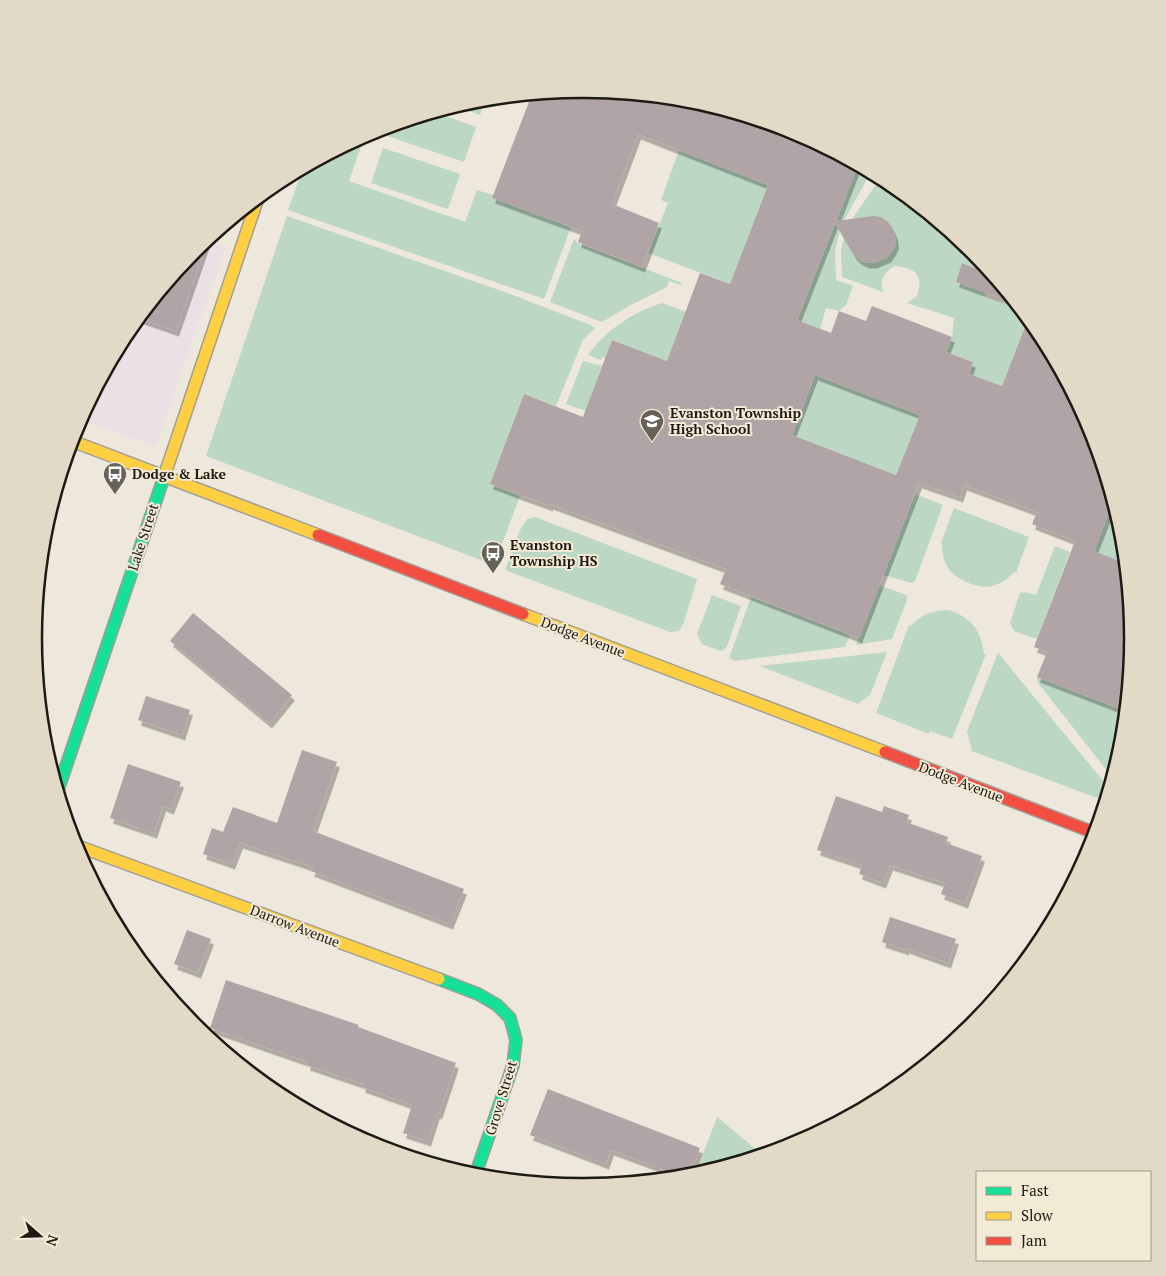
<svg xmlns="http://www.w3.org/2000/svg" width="1166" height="1276" viewBox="0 0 1166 1276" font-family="'PT Serif',serif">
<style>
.industrial{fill:#ebe0e6}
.green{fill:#bcd8c4}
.building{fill:#b0a4a7;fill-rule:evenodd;filter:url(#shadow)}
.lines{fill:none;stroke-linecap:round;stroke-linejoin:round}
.fast-casing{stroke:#a29e96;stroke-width:14}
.slow-casing{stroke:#a29e96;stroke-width:14}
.jam-casing{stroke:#a29e96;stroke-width:14}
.fast{stroke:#16e098;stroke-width:11}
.slow{stroke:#ffcf43;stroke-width:11}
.jam{stroke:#f24e42;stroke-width:11}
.labels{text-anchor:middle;stroke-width:4;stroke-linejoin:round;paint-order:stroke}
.poi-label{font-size:14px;font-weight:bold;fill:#1e1b14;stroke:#f3ead6;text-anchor:start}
.street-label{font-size:14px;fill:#1e1b14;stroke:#f3ead6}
.rim{fill:none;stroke:#1e1b14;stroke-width:2.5}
</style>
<defs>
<filter id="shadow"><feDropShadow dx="3" dy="5.5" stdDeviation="0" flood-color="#0004"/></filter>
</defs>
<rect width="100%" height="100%" fill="#ede7dc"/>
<path class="industrial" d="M206,240L225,247L156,447L80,419L126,333L195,249Z"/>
<path class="green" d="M486,98L480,115L454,106L476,99Z
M434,112L476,127L464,162L387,136L391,125Z
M365,135L349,181L465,222L477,190L493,195V198L571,227L544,299L288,210L303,168Z
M383,148L460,174L448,209L371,183Z
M679,150L768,185L730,284L648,253L668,203L661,200Z
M858,165L871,172L841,226L835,252L836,280L853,286L846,305L839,311L826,308L820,329L797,320Z
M881,177L888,181L972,250L991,274L963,263L956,282L986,292L985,296L1021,311L1028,319L1002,386L969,374L973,362L946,352L952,337L954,318L907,303L917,296C924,273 915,268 894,266C883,274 880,279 883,292L842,277L841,250L846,228Z
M287,216L502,291L588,324L595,328L583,340L556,406L524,394L490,484L520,496L494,565L206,456Z
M574,239L578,243L682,283L681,285L669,281L667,287L629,306L602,322L550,302Z
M662,303L686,312L667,361L612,340L605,358L602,357L601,360L588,355C605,331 634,311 662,303Z
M583,361L602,366L586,411L566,404Z
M815,375L920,415L896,475L792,435Z
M915,494L943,505L915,581L912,583L883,575Z
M1113,502L1122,531L1125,563L1094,551Z
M954,508L1029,537L1016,573L1014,572C999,589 980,591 961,579C955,576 950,572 947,566C943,559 942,552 942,544L941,543Z
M535,517L697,579L684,622L679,631L670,632L505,570L521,528L527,519Z
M1055,546L1070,552L1037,639L1014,631L1010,623L1020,593L1025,592L1036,595Z
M879,585L904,594L907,596V600L892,639L856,645Z
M712,595L741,606L727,646L724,650L720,651L702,644L697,634Z
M751,597L850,635L845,647L735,661L729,658Z
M948,610C970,616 982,631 984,654H986L952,739L930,731L929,734L876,713L909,625L911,626C921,614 932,611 948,610Z
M887,652L870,695L858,704L760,666Z
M998,653L1109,788L1105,801L972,751L967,731Z
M1037,677L1125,711L1122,745L1112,777L1038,683Z
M717,1117L763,1155L695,1175Z"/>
<path class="building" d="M583,89L690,99L793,131L858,165L836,221L873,216L881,217L887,221L892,227L895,235L896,243L893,250L888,257L874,263H867L860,260L854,255L835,223L797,320L831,333L839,311L866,321L872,306L952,337L946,352L973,362L969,374L1002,386L1028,319L1040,333L1091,428L1113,502L1094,551L1125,563L1132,638L1125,711L1037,677L1047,652L1034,647L1075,541L1032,524L1037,512L964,485L960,497L919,483L859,638L720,584L726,569L550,504V506L490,484L524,394L583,417L612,340L667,361L700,273L730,284L768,185L638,134L612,204L659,223L642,267L578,242L582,231L492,198L532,94ZM815,375L920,415L896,475L792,435Z
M208,239L176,331L138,318L195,249Z
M962,263L991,274L1015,303L956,282Z
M193,613L292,695L269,723L170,641Z
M146,696L190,710L182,735L138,720Z
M302,750L337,762L313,831L464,889L450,924L311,871L313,867L240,843L232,864L203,854L212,828L223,832L233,807L277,823Z
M128,764L181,782L171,809L163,806L154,833L110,818Z
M836,796L882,812L884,806L909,815L906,822L948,837L946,843L982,856L965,903L941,894L945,883L890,865L883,883L859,874L862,865L817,850Z
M890,917L956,939L948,963L906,948V950L882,942Z
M187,930L211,939L198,973L174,964Z
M226,980L359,1025L358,1027L456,1063L439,1114L437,1113L428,1141L403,1133L412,1105L362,1087L363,1084L307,1065L308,1062L210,1028Z
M548,1089L700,1148L689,1177H684L611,1150L606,1164L530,1135Z"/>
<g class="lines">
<g class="fast-casing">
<path id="fast" d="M58,790L166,471
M439,979L478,994L497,1005L510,1018L516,1040L513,1065L475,1176"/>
</g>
<g class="slow-casing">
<path id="slow" d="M72,441L318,535
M166,471L258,198
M523,614L885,752
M75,845L439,979"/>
</g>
<g class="jam-casing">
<path id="jam" d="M318,535L523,614
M885,752L1095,833"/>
</g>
<use href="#fast" class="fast"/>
<use href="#slow" class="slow"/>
<use href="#jam" class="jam"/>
</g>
<defs>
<g id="school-pin" transform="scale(1.25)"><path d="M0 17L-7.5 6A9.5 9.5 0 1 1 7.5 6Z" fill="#66625a" stroke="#f3ead6"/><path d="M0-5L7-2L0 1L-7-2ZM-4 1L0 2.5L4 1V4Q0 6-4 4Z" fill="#fff"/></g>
<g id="bus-pin" transform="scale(1.25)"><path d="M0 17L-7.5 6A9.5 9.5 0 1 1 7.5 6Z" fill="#66625a" stroke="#f3ead6"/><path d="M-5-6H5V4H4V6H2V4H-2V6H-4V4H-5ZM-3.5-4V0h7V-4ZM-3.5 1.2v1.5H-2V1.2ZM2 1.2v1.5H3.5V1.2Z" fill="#fff"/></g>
</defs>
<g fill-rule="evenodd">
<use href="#school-pin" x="652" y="421"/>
<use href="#bus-pin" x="115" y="474"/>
<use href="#bus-pin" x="493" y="553"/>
</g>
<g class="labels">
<g class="poi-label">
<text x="670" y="418">Evanston Township<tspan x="670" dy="16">High School</tspan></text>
<text x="132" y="479">Dodge &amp; Lake</text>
<text x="510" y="550">Evanston<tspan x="510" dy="16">Township HS</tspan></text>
</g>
<g class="street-label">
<text transform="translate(143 537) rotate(-72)" y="5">Lake Street</text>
<text transform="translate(583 637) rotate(21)" y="5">Dodge Avenue</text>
<text transform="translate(961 782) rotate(21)" y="5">Dodge Avenue</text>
<text transform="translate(295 926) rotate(21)" y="5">Darrow Avenue</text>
<text transform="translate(501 1098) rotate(-73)" y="5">Grove Street</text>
</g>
</g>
<path d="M0 0H1166V1276H0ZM582 98H584A540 540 0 0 1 1124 638V638A540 540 0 0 1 584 1178H582A540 540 0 0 1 42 638V638A540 540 0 0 1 582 98Z" fill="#e2d9c6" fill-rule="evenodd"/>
<path class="rim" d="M582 98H584A540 540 0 0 1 1124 638V638A540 540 0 0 1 584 1178H582A540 540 0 0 1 42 638V638A540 540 0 0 1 582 98Z"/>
<rect x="976" y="1171" width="175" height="90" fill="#f3ead6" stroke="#9e9788"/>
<rect x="986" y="1187" width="25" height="8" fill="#16e098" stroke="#9e9788"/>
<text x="1021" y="1196" font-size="15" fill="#1e1b14">Fast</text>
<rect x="986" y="1212" width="25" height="8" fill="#ffcf43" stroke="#9e9788"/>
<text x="1021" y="1221" font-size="15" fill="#1e1b14">Slow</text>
<rect x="986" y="1237" width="25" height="8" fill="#f24e42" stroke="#9e9788"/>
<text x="1021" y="1246" font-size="15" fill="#1e1b14">Jam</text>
<g transform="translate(40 1236) rotate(110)" stroke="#f3ead6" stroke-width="4" paint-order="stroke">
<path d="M0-4L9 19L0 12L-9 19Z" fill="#1e1b14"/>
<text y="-8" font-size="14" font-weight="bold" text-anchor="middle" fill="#1e1b14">N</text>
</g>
</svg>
